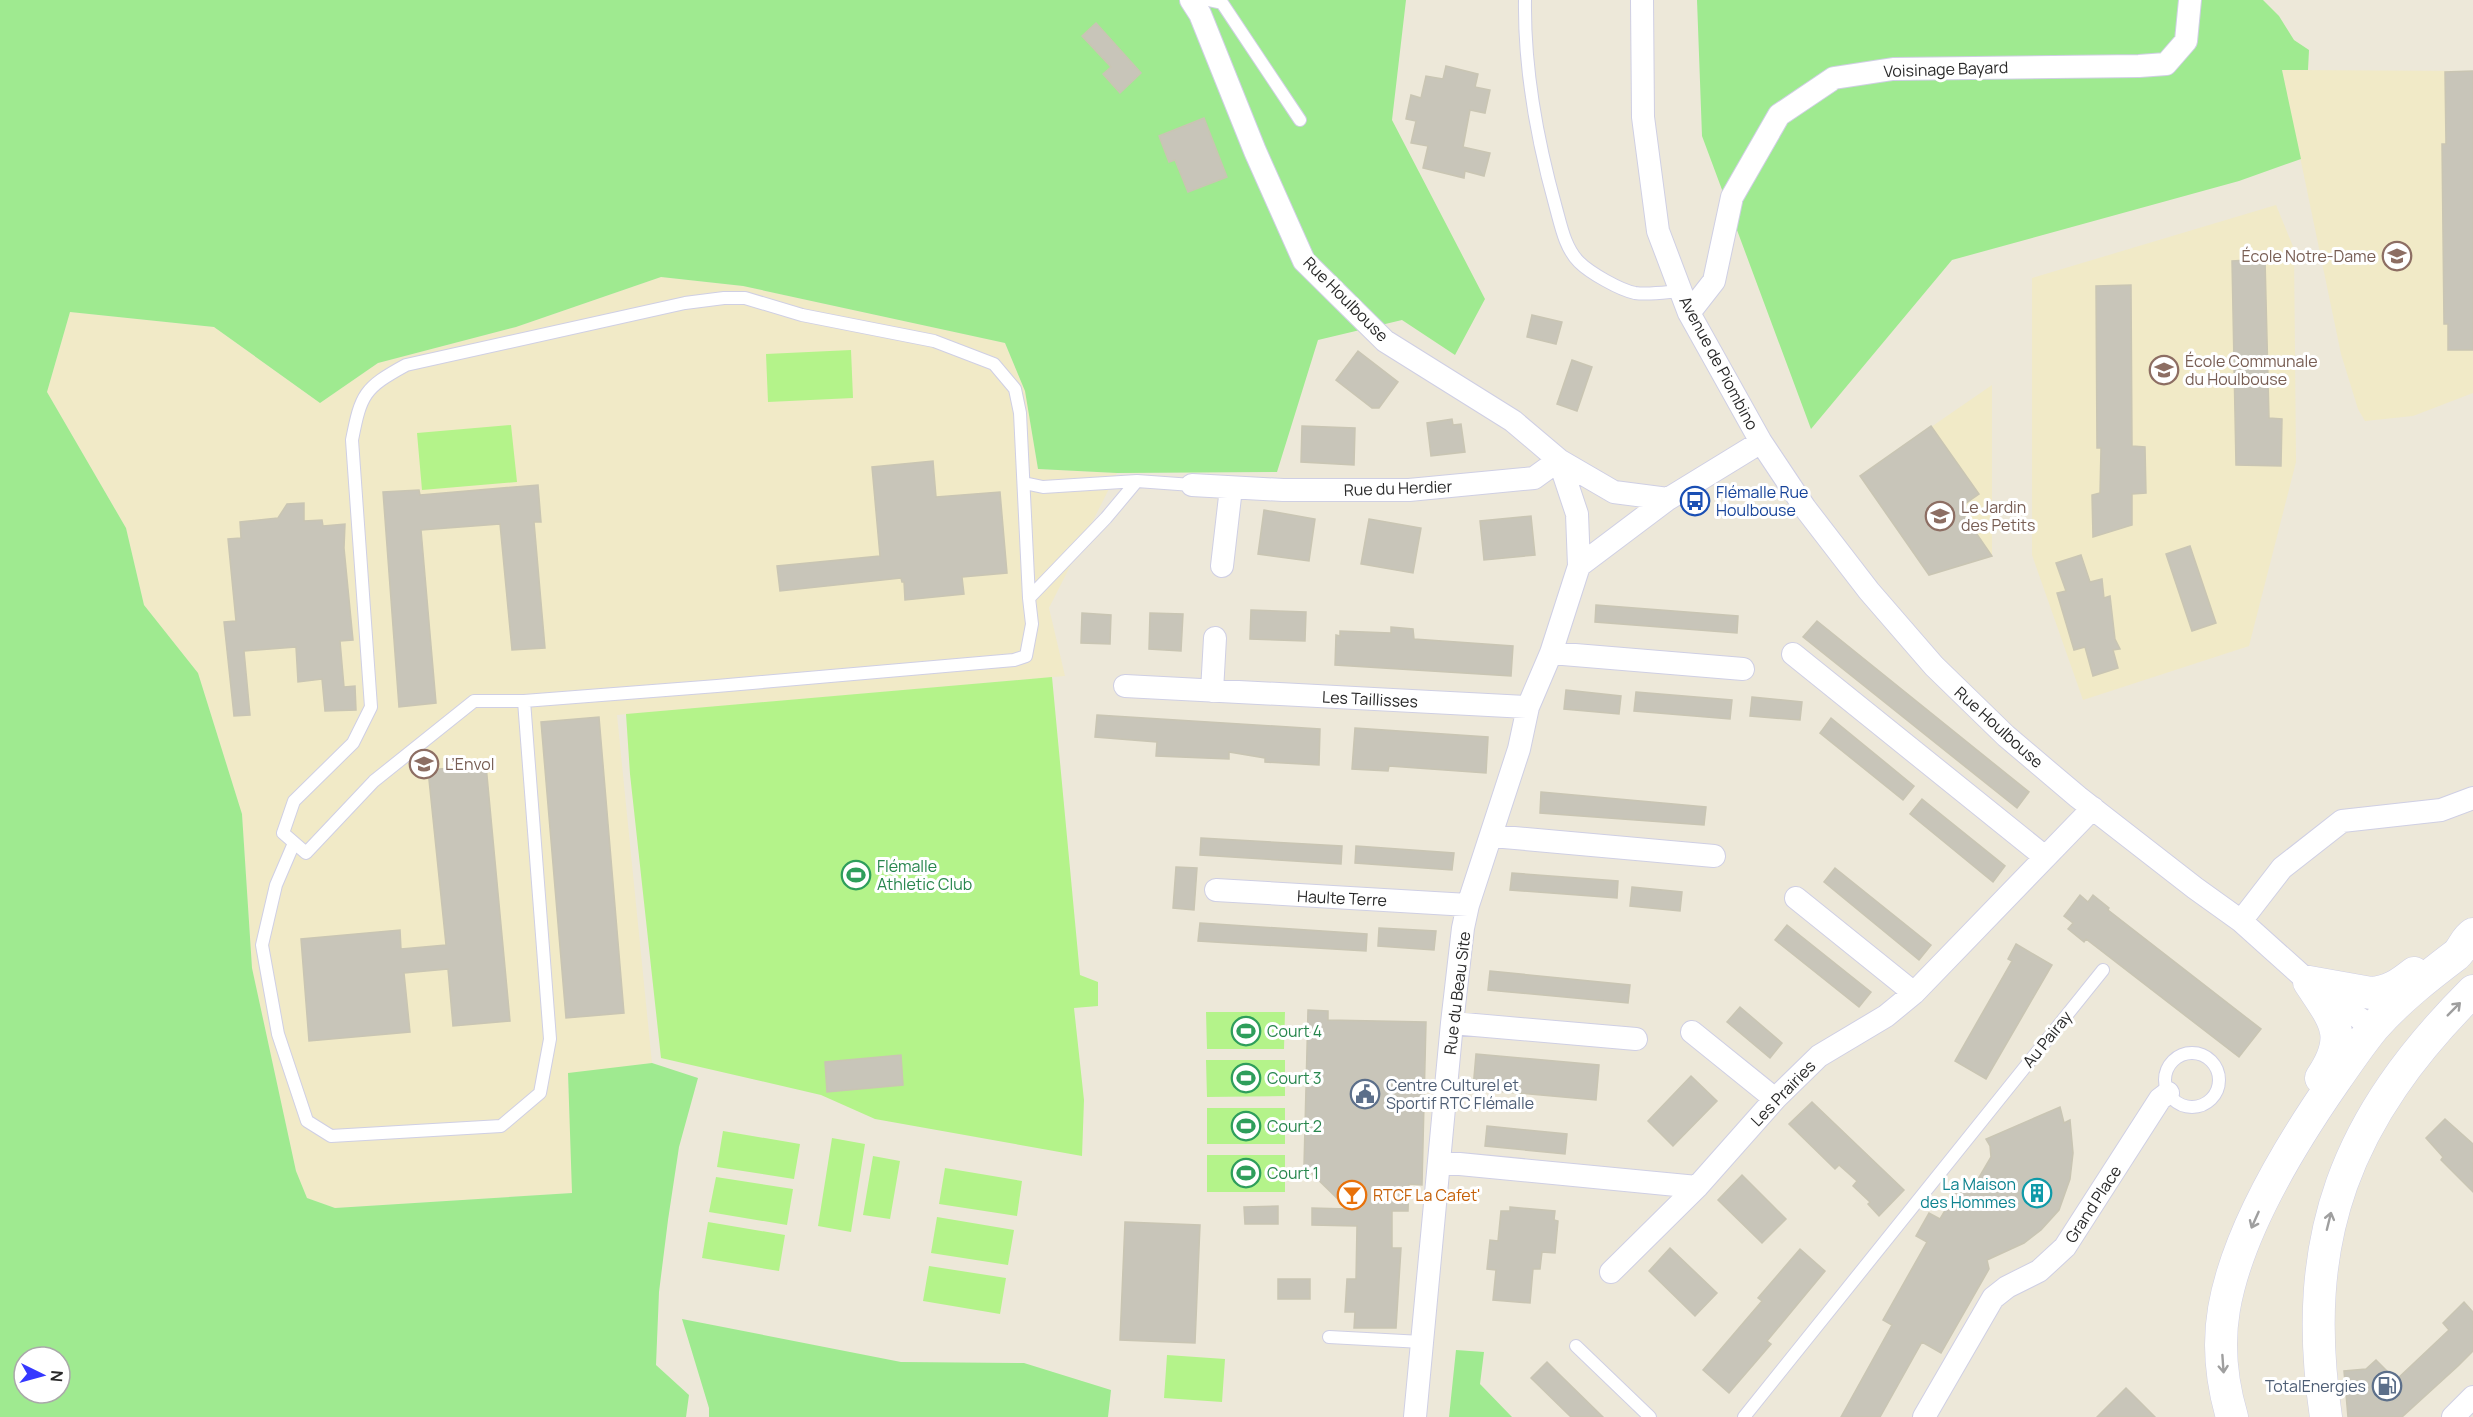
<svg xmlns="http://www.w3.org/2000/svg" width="2473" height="1417" viewBox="0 0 2473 1417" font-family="Manrope,sans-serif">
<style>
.education{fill:#f1eac7}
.green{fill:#9fea90;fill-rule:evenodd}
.pitch{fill:#b4f38a}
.building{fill:#c8c5b9;stroke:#c9c5b3;stroke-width:1.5}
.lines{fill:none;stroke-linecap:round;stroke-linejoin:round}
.lane-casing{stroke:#cfcfe4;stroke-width:14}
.street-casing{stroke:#cfcfe4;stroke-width:24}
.secondary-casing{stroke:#cfcfe4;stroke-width:33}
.lane{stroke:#fff;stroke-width:12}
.street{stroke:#fff;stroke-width:22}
.secondary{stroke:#fff;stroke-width:32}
.oneway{stroke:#9f9f9f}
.labels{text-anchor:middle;stroke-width:6;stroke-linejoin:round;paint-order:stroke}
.street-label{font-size:16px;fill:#292929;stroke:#fff}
.education-label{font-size:16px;fill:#785e54;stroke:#fff;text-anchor:start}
.transit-label{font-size:16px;fill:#164399;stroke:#fff;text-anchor:start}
.leisure-label{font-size:16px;fill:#27864d;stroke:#fff;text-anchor:start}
.service-label{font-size:16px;fill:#4e5e75;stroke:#fff;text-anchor:start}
.culture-label{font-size:16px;fill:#0d838f;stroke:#fff;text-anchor:end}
.food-label{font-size:16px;fill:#c56008;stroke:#fff;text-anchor:start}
</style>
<rect width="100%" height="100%" fill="#ede8d9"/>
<path class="education" d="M2282,70L2473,71V393L2413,416L2365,421L2358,409L2341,354Z
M2276,205L2294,249L2296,462L2249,646L2083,700L2032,555V278Z
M661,277L743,286L1005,343L1025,391L1038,469L1117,473L1049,608L1065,676L617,715L652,1063L568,1074L573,1193L335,1208L307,1198L296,1171L252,968L242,814L198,673L144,605L126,528L47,392L70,312L214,327L320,403L378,363L516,327Z
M1992,385V556L1929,575L1860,476Z"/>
<path class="green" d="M0,0H1406L1392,120L1485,299L1455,355L1402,320L1318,340L1277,472L1117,473L1038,469L1025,391L1005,343L743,286L661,277L516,327L378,363L320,403L214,327L70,312L47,392L126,528L144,605L198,673L242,814L252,968L296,1171L307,1198L335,1208L572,1193L568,1073L652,1063L698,1078L679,1147L668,1220L659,1292L656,1365L689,1395L686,1417H0ZM24,1357H60V1393H24Z
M1697,0H2263L2279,16L2294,40L2309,50L2308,70H2282L2301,159L2239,181L1952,260L1811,429L1702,136Z
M682,1319L901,1362L1024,1363L1111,1390L1108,1417H709V1408Z
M1456,1350L1484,1352L1480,1384L1512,1417H1449Z"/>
<path class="pitch" d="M851,350L853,398L768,402L766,354Z
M511,425L517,482L422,490L417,433Z
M1052,677L1080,975L1098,982V1006L1074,1008L1084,1100L1082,1156L875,1119L821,1095L661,1058L630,774L626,714Z
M1206,1012H1285L1284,1049H1207Z
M1206,1060H1285V1096L1207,1097Z
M1207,1108H1285V1144H1207Z
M723,1131L800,1144L794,1179L717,1167Z
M832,1138L865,1144L851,1232L818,1226Z
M1207,1155H1285V1192H1207Z
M873,1156L900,1161L890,1219L863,1215Z
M945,1168L1022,1181L1017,1216L939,1204Z
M716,1177L793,1189L787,1225L709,1212Z
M937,1217L1014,1230L1008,1265L931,1253Z
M708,1222L785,1235L779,1271L702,1258Z
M929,1266L1006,1278L1000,1314L923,1301Z
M1167,1355L1225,1359L1222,1402L1164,1398Z"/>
<path class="building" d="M1096,23L1141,73L1120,93L1103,74L1111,67L1082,36Z
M1446,66L1478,74L1475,87L1490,90L1485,113L1470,110L1463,147L1490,153L1484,176L1465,171L1464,178L1423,168L1428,146L1411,143L1416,121L1406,119L1411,95L1421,98L1426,76L1443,79Z
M2473,71V350H2448V324H2444L2442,144H2446L2445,72Z
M1204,118L1227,177L1188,192L1175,160L1169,162L1159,136Z
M2265,259L2269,418L2282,419L2281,466L2236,465L2232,261Z
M2131,285L2132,446L2145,447L2146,493L2132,494V525L2093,537L2092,495L2100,493L2101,448H2097L2096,286Z
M1532,315L1562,322L1556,344L1527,337Z
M1358,351L1398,382L1379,408H1372L1336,380Z
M1572,360L1592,367L1577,411L1557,404Z
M1452,419L1453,425L1461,424L1465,452L1431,456L1427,423Z
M1302,426L1355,428L1354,465L1301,462Z
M1931,426L1979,494L1959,508L1992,556L1929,575L1860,476Z
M933,461L936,497L1000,492L1007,573L962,577L964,594L905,600L904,582H902L901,578L780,591L777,566L880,556L872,467Z
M538,485L541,522H534L545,648L512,650L500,524L421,530L436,703L399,707L383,492L419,490L420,495Z
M304,503V521L322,520L323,526L345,524L344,548L353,640L340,641L344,687L355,686L356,710L325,711L322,679L298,682L296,647L244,651L250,715L234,716L224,622L236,621L228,539L241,538L240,522L278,518L287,504Z
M1264,510L1315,519L1309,561L1258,554Z
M1531,516L1535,555L1484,560L1480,521Z
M1369,519L1421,528L1413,573L1361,564Z
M2190,546L2216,623L2192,631L2166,554Z
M2081,555L2090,582L2102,579L2104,598L2110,596L2115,639L2120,649L2113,650L2118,668L2093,676L2085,647L2074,650L2057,593L2066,591L2056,563Z
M1596,605L1738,616L1737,633L1595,622Z
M1251,610L1306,612L1305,641L1250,639Z
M1082,613L1111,615L1110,644L1081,643Z
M1150,613L1183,614L1181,651L1149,649Z
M1817,621L2029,792L2017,808L1803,637Z
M1391,627L1413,629L1414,639L1513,646L1511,676L1335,665L1336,635L1340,636V631L1391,633Z
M1566,690L1621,696L1619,714L1564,709Z
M1636,692L1732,700L1730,719L1634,711Z
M1752,697L1802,702L1800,720L1750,716Z
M1097,715L1320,729L1319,765L1265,762V758L1229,752V759L1156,756L1157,742L1095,737Z
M599,717L624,1013L566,1018L541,722Z
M1831,718L1914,786L1903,800L1820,733Z
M1355,728L1488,737L1486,773L1389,766L1388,771L1352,769Z
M486,765L510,1021L453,1026L448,969L404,973L410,1032L309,1041L301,939L400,930L401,949L446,945L428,770Z
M1541,792L1706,807L1704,825L1540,813Z
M1922,799L2005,866L1993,882L1910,814Z
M1201,838L1342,846L1341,864L1200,855Z
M1356,846L1454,853L1452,870L1355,863Z
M1176,867L1197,868L1194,910L1173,908Z
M1835,868L1931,945L1919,960L1824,882Z
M1512,873L1618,881L1617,898L1510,890Z
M1632,887L1682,892L1680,911L1630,906Z
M2080,895L2088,902L2093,895L2109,908L2108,910L2261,1029L2239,1057L2086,939L2084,942L2068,929L2073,923L2064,916Z
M1200,923L1367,934L1366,951L1198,941Z
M1787,925L1871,992L1859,1007L1775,940Z
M1379,928L1436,931L1434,950L1378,946Z
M2016,944L2052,965L1986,1079L1955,1061L2012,961L2008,959Z
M1490,971L1630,985L1628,1003L1488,990Z
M1740,1007L1782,1043L1770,1058L1727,1022Z
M1308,1010L1328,1011V1020L1426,1022L1422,1185L1409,1184L1408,1211H1392V1248H1401L1396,1328H1354L1355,1312H1345L1347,1279H1356L1357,1226L1312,1225V1208L1348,1209L1304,1166Z
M1476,1054L1599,1065L1596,1100L1473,1089Z
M901,1055L903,1085L827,1092L825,1062Z
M1691,1076L1717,1101L1673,1146L1648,1121Z
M1812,1102L1904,1190L1879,1216L1868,1204L1870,1202L1853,1186L1857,1181L1839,1165L1835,1169L1789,1124Z
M2060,1107L2064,1123L2070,1120L2073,1153L2070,1179L2059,1210L2041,1230L2024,1243L1987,1260L1989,1269L1941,1353L1922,1342L1880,1417H1841L1892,1325L1883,1320L1927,1242L1916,1236L1929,1213L1940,1219L1960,1185L1971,1191L1991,1157L1990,1146L1986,1139Z
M2445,1119L2473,1144V1192L2441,1160L2443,1157L2426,1138Z
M1487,1126L1567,1134L1565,1154L1485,1146Z
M1742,1175L1786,1219L1762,1243L1718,1200Z
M1278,1206V1224H1245L1244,1207Z
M1510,1207L1555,1211L1554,1220L1558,1221L1555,1253L1542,1252L1540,1269H1533L1530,1303L1493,1300L1496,1270L1487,1269L1490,1240L1498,1241L1501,1211H1510Z
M1125,1222L1200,1225L1195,1343L1120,1340Z
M1670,1248L1717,1293L1695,1316L1649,1271Z
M1800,1249L1825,1271L1767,1341L1771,1344L1729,1393L1703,1370L1762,1301L1758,1298Z
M1278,1279H1310V1299H1278Z
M2464,1302L2473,1312V1351L2458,1366L2402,1417H2348L2344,1371L2366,1369L2376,1360L2396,1380L2449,1330L2443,1323Z
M1547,1362L1558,1373L1603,1417H1571L1531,1378Z
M2126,1388L2155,1417H2097Z"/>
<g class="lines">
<g class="lane-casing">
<path id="lane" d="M1208,0L1222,3L1300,120
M1525,0C1524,70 1537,140 1556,208C1561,226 1565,248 1579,262C1590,273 1620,290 1635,293C1649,295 1667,292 1681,291
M1024,483L1043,487L1137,481
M1029,598L1020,413L1015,389L994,364L934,341L802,315L745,298H724L685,303L406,365C364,388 361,394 352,440L371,707L353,743L294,801L283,833L306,853L374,781L474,701H524L717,686L1014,660L1026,656L1032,624L1029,598L1106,518L1137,481L1192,485
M294,843L276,885L262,945L278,1034L307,1121L331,1136L501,1126L540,1093L550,1039L524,701
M2165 1080a27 27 0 1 1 54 0a27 27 0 1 1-54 0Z
M1329,1337L1422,1342
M1576,1346L1650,1417
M1744,1417L2103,970"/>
</g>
<g class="street-casing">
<path id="street" d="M1191,0L1200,14L1255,151L1304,261L1385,341L1513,421L1559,460L1614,492L1668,499
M1642,0L1643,117L1658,231L1689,313L1761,442L1805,508L1869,591L1934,666L2006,736L2078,797L2195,888L2241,921L2309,982L2373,1028
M1689,313L1714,281L1732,197L1779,115L1834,78L1893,69L2139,66L2166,64L2186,41L2190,0
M1559,460L1577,514L1579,566
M1192,485L1283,490H1409L1534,478L1559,460
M1222,566L1231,488
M1551,653L1743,669
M1793,654L2045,857
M1125,686L1528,707
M1212,691L1215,638
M1492,836L1714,856
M1216,890L1468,905
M1796,898L1914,993
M2241,921L2282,868L2342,821L2441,810L2473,798
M1452,1023L1636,1039
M1692,1032L1775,1099
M1439,1162L1697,1187
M1611,1272L1697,1187L1775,1099L1819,1056L1886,1016L1914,993L2093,808
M1415,1417L1452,1023L1463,928L1468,905L1519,749L1528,707L1551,653L1579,566L1668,499L1761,442
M1924,1417L1993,1298L2007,1287L2039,1271L2065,1247L2160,1099L2168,1093
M2453,1417L2473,1397"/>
</g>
<g class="secondary-casing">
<path id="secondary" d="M2309,982C2334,1020 2350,1035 2321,1078
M2309,982L2371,993C2389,992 2400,984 2414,973
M2232,1417C2222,1383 2218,1344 2224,1309C2237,1233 2291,1144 2334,1082C2347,1063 2360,1044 2374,1027C2399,999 2427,977 2456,955C2463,949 2465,939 2473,934
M2326,1417C2299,1237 2346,1118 2473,991"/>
</g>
<use href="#lane" class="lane"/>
<use href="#street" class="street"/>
<use href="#secondary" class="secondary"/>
</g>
<defs><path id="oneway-shaft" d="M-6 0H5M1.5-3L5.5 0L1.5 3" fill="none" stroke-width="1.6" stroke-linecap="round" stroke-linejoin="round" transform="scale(1.5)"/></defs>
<g class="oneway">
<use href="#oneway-shaft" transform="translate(2454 1009) rotate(-45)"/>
<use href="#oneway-shaft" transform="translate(2255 1220) rotate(114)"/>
<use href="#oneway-shaft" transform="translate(2329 1221) rotate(-76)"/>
<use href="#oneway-shaft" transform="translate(2223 1364) rotate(86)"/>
</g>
<defs>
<g id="school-ring" transform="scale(1.5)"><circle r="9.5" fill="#fff" stroke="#8d6e63" stroke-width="1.5"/><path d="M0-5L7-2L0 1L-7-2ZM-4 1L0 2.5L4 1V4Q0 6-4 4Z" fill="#8d6e63"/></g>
<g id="bus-ring" transform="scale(1.5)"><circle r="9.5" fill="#fff" stroke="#1a4fb4" stroke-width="1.5"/><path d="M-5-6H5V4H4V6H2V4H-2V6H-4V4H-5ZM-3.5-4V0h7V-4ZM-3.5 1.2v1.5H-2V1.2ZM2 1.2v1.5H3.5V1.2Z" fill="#1a4fb4"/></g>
<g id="stadium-ring" transform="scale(1.5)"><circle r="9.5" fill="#fff" stroke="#2e9e5b" stroke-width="1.5"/><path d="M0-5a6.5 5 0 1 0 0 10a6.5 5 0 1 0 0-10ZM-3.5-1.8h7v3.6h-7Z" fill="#2e9e5b"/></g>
<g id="civic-ring" transform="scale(1.5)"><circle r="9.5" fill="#fff" stroke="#5c6f8a" stroke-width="1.5"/><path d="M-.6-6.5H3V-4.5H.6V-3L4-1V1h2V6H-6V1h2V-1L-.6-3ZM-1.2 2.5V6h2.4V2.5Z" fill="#5c6f8a"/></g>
<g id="building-ring" transform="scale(1.5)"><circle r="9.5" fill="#fff" stroke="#0f9aa8" stroke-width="1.5"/><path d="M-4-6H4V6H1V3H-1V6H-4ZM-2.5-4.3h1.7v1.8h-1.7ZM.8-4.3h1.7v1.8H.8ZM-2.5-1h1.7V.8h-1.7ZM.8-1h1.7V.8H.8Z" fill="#0f9aa8"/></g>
<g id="bar-ring" transform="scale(1.5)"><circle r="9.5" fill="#fff" stroke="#e8710a" stroke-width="1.5"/><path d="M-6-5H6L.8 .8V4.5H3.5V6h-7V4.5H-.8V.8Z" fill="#e8710a"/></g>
<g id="fuel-ring" transform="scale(1.5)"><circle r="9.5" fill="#fff" stroke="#5c6f8a" stroke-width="1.5"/><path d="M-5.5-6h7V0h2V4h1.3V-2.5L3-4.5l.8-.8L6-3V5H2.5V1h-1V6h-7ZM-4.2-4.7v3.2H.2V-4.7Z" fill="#5c6f8a"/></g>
</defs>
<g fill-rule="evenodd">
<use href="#school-ring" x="2397" y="256"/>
<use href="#school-ring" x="2164" y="370"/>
<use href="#bus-ring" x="1695" y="501"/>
<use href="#school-ring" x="1940" y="516"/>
<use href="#school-ring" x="424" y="764"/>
<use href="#stadium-ring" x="856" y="875"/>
<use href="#stadium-ring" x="1246" y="1031"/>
<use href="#stadium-ring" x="1246" y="1078"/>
<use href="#civic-ring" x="1365" y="1094"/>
<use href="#stadium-ring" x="1246" y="1126"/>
<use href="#stadium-ring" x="1246" y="1173"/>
<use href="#building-ring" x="2037" y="1193"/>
<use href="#bar-ring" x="1352" y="1195"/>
<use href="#fuel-ring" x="2387" y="1386"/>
</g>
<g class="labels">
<g class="street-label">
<text transform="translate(1946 69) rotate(-2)" y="6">Voisinage Bayard</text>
<text transform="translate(1346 299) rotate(45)" y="6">Rue Houlbouse</text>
<text transform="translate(1719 363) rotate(62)" y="6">Avenue de Piombino</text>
<text transform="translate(1398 488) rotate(-2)" y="6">Rue du Herdier</text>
<text transform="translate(1370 699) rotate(3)" y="6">Les Taillisses</text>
<text transform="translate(1999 727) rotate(42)" y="6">Rue Houlbouse</text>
<text transform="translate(1342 898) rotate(3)" y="6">Haulte Terre</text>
<text transform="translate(1457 993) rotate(-83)" y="6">Rue du Beau Site</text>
<text transform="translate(2047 1039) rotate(-51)" y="6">Au Pairay</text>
<text transform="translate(1783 1093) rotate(-46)" y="6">Les Prairies</text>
<text transform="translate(2093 1204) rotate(-57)" y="6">Grand Place</text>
</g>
<g class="education-label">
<text x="2376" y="262" text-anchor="end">École Notre-Dame</text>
<text x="2185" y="367">École Communale<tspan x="2185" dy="18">du Houlbouse</tspan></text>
<text x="1961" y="513">Le Jardin<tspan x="1961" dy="18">des Petits</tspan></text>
<text x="445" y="770">L’Envol</text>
</g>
<g class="transit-label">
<text x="1716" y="498">Flémalle Rue<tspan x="1716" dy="18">Houlbouse</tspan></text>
</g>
<g class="leisure-label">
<text x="877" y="872">Flémalle<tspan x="877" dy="18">Athletic Club</tspan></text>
<text x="1267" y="1037">Court 4</text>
<text x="1267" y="1084">Court 3</text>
<text x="1267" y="1132">Court 2</text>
<text x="1267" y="1179">Court 1</text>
</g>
<g class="service-label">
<text x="1386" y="1091">Centre Culturel et<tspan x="1386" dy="18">Sportif RTC Flémalle</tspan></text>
<text x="2366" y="1392" text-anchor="end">TotalEnergies</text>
</g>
<g class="culture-label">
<text x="2016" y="1190">La Maison<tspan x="2016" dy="18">des Hommes</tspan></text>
</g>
<g class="food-label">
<text x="1373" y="1201">RTCF La Cafet'</text>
</g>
</g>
<g transform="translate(42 1375) rotate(95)"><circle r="28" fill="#ffffff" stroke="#a9a9a9" stroke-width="1.5"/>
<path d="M0-4.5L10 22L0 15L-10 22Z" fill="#3538ff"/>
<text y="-9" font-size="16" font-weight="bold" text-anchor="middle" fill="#292929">N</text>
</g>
</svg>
